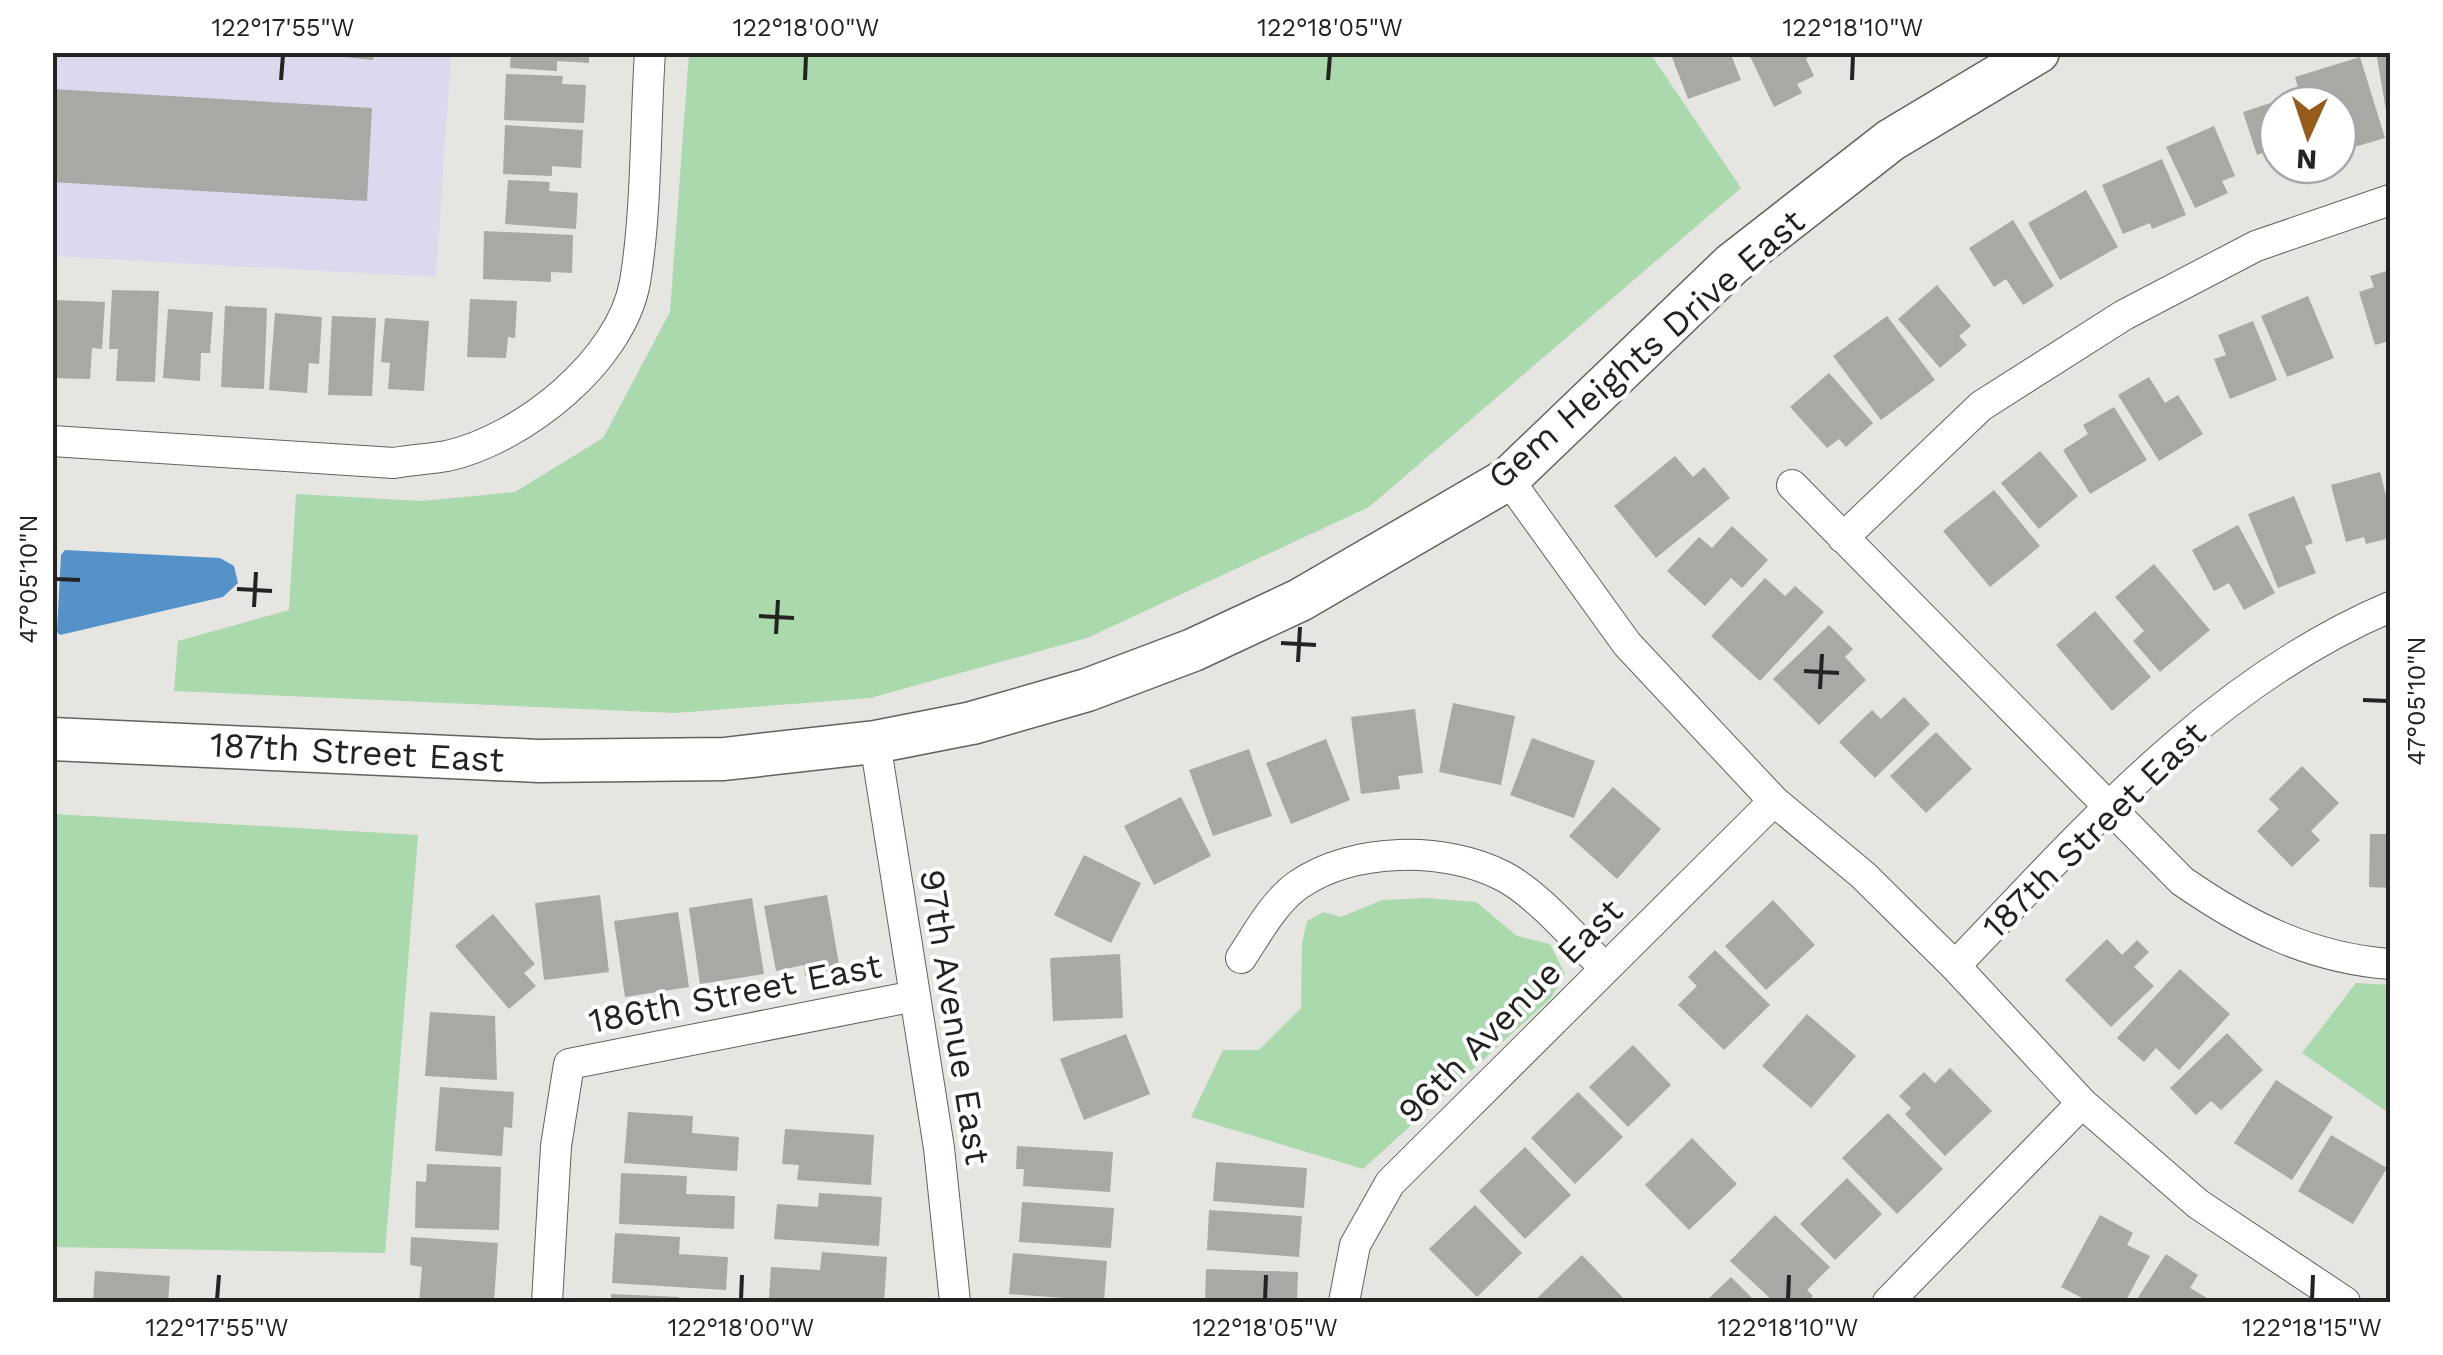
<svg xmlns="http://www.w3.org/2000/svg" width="2443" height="1355" viewBox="0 0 2443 1355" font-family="'Work Sans',sans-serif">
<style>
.industrial{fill:#dcd8ee}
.green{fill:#a9d9ad}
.water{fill:#5592ca}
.building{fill:#a9a8a5}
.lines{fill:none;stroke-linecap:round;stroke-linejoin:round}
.street-casing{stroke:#63625f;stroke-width:32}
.secondary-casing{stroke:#63625f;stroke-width:45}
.street{stroke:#fff;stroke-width:30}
.secondary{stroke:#fff;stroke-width:42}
.ticks{fill:none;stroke:#242322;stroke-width:4}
.labels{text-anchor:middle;stroke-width:8;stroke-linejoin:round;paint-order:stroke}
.street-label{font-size:35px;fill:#242322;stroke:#fff}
.neatline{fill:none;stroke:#242322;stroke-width:4}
.ticks-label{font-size:25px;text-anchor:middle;fill:#242322}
</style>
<rect width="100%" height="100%" fill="#e6e5e1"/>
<path class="industrial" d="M52,53H451L436,277L53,256Z"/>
<path class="green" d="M689,53H1650L1741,188L1369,507L1087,638L870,698L675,713L174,691L178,641L289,610L296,494L421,501L515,492L603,438L670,312Z
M53,814L418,835L385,1253L53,1247Z
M1425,898L1476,902L1517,936L1550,944L1565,974L1550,999L1363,1169L1191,1117L1223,1050H1259L1301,1008L1302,944L1307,921L1324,912L1341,917L1382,900Z
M2356,983L2390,985V1114L2302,1053Z"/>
<path class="water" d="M65,550L220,558L234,566L238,583L223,597L60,635L57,632L61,555Z"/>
<path class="building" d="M294,52H374L373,60Z
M511,52H589V63L557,61V71L510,68Z
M1670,52H1730L1741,80L1688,99Z
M1748,52H1812L1806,59L1814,76L1797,84L1802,93L1774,107Z
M2390,54V123H2388L2377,57Z
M2360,57L2385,138L2351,148L2349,140L2338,144V105H2303L2295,77Z
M506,74L563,76L562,84L586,85L584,123L504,120Z
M52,89L372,108L367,201L52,182Z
M2292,96L2294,105H2278L2277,168L2271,150L2257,155L2243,112Z
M505,125L583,130L581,168L552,166V176L503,174Z
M2214,126L2235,176L2222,181L2228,193L2195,208L2166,147Z
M2162,159L2186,215L2152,229L2150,223L2123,234L2102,185Z
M508,180L550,182L549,191L578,193L576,229L505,224Z
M2086,190L2118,247L2060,280L2028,223Z
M2013,220L2054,286L2023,305L2006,279L1994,287L1969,248Z
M484,231L573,235L572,273L551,272V282L483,279Z
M2390,270V341L2375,345L2359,292L2374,287L2370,276Z
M1937,285L1971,326L1959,336L1967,345L1940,368L1898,319Z
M112,290L159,291L155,382L116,381L118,349H109Z
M2308,296L2334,358L2287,377L2261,316Z
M470,299L517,301L515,338L508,337L506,358L467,357Z
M55,300L105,302L102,349L92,348L90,379L52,378Z
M225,306L267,308L264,389L221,387Z
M168,309L213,312L210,353H201L200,381L163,378Z
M275,313L322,317L319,364L309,363L307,393L269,390Z
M332,316L376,318L372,396L328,395Z
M1887,316L1935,380L1881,420L1833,356Z
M385,318L429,321L424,391L388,389L390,363L381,362Z
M2253,321L2277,380L2230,399L2214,359L2226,355L2218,335Z
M1829,373L1873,423L1846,447L1839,439L1827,448L1790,407Z
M2149,377L2165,403L2178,395L2203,434L2159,461L2118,395Z
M2114,407L2147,460L2090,494L2063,450L2088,434L2083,425Z
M2040,451L2078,496L2039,529L2001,483Z
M1675,456L1693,477L1704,467L1730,498L1656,558L1614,506Z
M2380,472L2390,511V538L2366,544L2364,537L2346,542L2331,485Z
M1994,490L2040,546L1990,587L1943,531Z
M2294,496L2313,543L2305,546L2316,573L2278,588L2248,514Z
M2238,525L2275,593L2244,610L2229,583L2214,591L2192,550Z
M1732,526L1768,560L1742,588L1731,578L1705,606L1667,571L1699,537L1712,548Z
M2154,564L2210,630L2160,672L2133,641L2144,631L2115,597Z
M1765,578L1785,596L1795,586L1824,612L1760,681L1711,636Z
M2095,611L2151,677L2112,711L2056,645Z
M1829,625L1853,649L1845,657L1866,680L1819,725L1773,679Z
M1904,697L1930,724L1875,778L1839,742L1872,710L1881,719Z
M1453,703L1515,716L1501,785L1439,772Z
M1415,709L1423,773L1398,776L1400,789L1361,794L1351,717Z
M1936,732L1972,769L1926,813L1890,776Z
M1532,738L1595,761L1574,818L1510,795Z
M1326,739L1350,800L1291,824L1266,763Z
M1249,749L1272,816L1213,836L1189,770Z
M2302,766L2339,803L2311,831L2320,840L2292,867L2257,831L2279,809L2269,799Z
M1613,787L1661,829L1617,879L1569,836Z
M1181,797L1211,856L1154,885L1124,826Z
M2370,834H2390V888L2369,887Z
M1084,855L1141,883L1111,943L1054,915Z
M600,895L609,972L544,980L535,903Z
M827,895L840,970L805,976L804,965L776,971L764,906Z
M752,898L764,974L700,984L689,908Z
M1773,900L1815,945L1766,990L1725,946Z
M678,912L689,987L625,997L614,921Z
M493,914L535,964L524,973L536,986L509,1009L455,946Z
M2107,939L2122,955L2137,940L2149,952L2134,967L2154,986L2111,1027L2065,980Z
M1715,950L1770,1005L1724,1050L1678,1005L1697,986L1688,977Z
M1120,954L1123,1018L1053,1021L1050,958Z
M2180,969L2230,1014L2179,1070L2156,1048L2144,1062L2117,1038Z
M430,1012L495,1016L497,1080L425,1076Z
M1807,1014L1856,1056L1811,1108L1762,1066Z
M2227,1033L2263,1070L2221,1110L2211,1101L2196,1115L2170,1088Z
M1126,1034L1150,1094L1084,1120L1060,1059Z
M1633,1045L1671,1085L1628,1127L1589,1087Z
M1950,1068L1992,1111L1945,1156L1905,1114L1911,1108L1899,1096L1924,1072L1935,1083Z
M2276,1080L2333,1117L2292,1180L2234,1143Z
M440,1087L514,1092L512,1128L504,1127L502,1156L435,1151Z
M1578,1092L1623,1137L1575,1184L1531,1138Z
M628,1112L693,1116L692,1133L739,1137L737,1171L624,1163Z
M1888,1113L1943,1169L1897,1214L1842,1158Z
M785,1129L874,1135L871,1185L797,1180L799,1165L782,1164Z
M2331,1135L2387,1168L2353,1224L2298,1191Z
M1692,1138L1737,1184L1689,1230L1645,1185Z
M1017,1146L1113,1152L1110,1192L1023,1186L1024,1169H1016Z
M1525,1147L1571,1195L1525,1239L1479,1191Z
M1216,1162L1307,1168L1304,1208L1213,1201Z
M427,1164L501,1167L499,1230L415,1228L416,1181L426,1182Z
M621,1173L687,1176L686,1194L735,1196L734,1229L619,1224Z
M1847,1178L1882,1214L1835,1260L1800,1224Z
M819,1193L882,1197L879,1246L774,1239L777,1204L818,1207Z
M1022,1202L1114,1208L1111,1248L1019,1242Z
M1475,1205L1522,1253L1477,1297L1429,1249Z
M1209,1210L1302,1216L1299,1257L1207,1250Z
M1775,1215L1830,1267L1807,1290L1813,1296L1807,1302H1774L1730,1261Z
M2100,1215L2133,1233L2127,1245L2150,1256L2125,1302H2082L2084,1299L2061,1287Z
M615,1233L680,1237L679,1254L728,1257L726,1290L612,1283Z
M411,1237L498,1243L494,1302H419L422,1267L410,1265Z
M822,1252L887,1257L884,1302L769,1299L771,1267L820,1270Z
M1013,1253L1107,1261L1104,1301L1009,1294Z
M2166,1254L2198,1275L2190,1288L2214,1302H2135Z
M1582,1255L1627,1302H1533Z
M1206,1269L1298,1272L1297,1302H1205Z
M95,1271L170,1276L168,1302H93Z
M1731,1277L1756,1302H1705Z
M611,1294L679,1297V1302H611Z"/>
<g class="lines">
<g class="street-casing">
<path id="street" d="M52,441L394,463C411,460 429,459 447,456C523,439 621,361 635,282C647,209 645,126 650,52
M1508,479L1627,644L1774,801L1863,875L1955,966L2082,1103L2198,1204L2345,1302
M1792,485L2182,881C2247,926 2310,958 2390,964
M1843,538L1981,406L2124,315L2256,246L2390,200
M875,742L939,1148L955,1302
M1241,958C1257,934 1274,902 1298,885C1353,847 1445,846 1503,876C1538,894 1577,941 1605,968
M1955,966C2085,830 2213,682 2390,607
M547,1302L556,1146L569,1064L915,996
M1344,1302L1355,1245L1390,1183L1774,801
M1888,1302L2082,1103"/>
</g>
<g class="secondary-casing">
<path id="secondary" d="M52,739L539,761L724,759L875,742L972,723L1087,690L1193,650L1300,600L1508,479L1732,264L1891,140L2038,52"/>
</g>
<use href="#street" class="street"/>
<use href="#secondary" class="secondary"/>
</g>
<path class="ticks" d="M281,80L283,55M805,80L806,55M1328,80L1330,55M1852,80L1853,55M55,579L80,580M237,589L272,591M254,607L256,572M759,616L794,618M776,634L778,600M1281,643L1316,645M1298,662L1300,627M1804,671L1839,673M1820,689L1822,654M2363,700L2388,701M217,1300L219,1275M741,1300L742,1275M1265,1300L1266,1275M1788,1300L1789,1275M2312,1300L2313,1275"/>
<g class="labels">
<g class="street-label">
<text transform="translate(1646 349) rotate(-41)" y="12">Gem Heights Drive East</text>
<text transform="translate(357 752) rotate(3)" y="12">187th Street East</text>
<text transform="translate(2094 830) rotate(-44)" y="12">187th Street East</text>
<text transform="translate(735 993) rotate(-11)" y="12">186th Street East</text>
<text transform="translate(1510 1011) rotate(-45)" y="12">96th Avenue East</text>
<text transform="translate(955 1017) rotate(81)" y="12">97th Avenue East</text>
</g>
</g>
<rect width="2443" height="1355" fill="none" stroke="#ffffff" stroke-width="110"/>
<g transform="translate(2308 135) rotate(183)"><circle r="48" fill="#ffffff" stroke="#a7a7a7" stroke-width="2.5"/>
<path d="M0-8L18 38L0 25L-18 38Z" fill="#975c1c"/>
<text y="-15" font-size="28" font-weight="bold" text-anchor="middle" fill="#242322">N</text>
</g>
<rect x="55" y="55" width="2333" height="1245" class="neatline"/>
<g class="ticks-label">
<text x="283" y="36">122°17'55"W</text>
<text x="806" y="36">122°18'00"W</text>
<text x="1330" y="36">122°18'05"W</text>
<text x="1853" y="36">122°18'10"W</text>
<text transform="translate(28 579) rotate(-90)" y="9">47°05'10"N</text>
<text transform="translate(2416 701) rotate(-90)" y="9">47°05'10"N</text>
<text x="217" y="1336">122°17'55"W</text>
<text x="741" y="1336">122°18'00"W</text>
<text x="1265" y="1336">122°18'05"W</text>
<text x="1788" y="1336">122°18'10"W</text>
<text x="2312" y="1336">122°18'15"W</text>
</g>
</svg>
